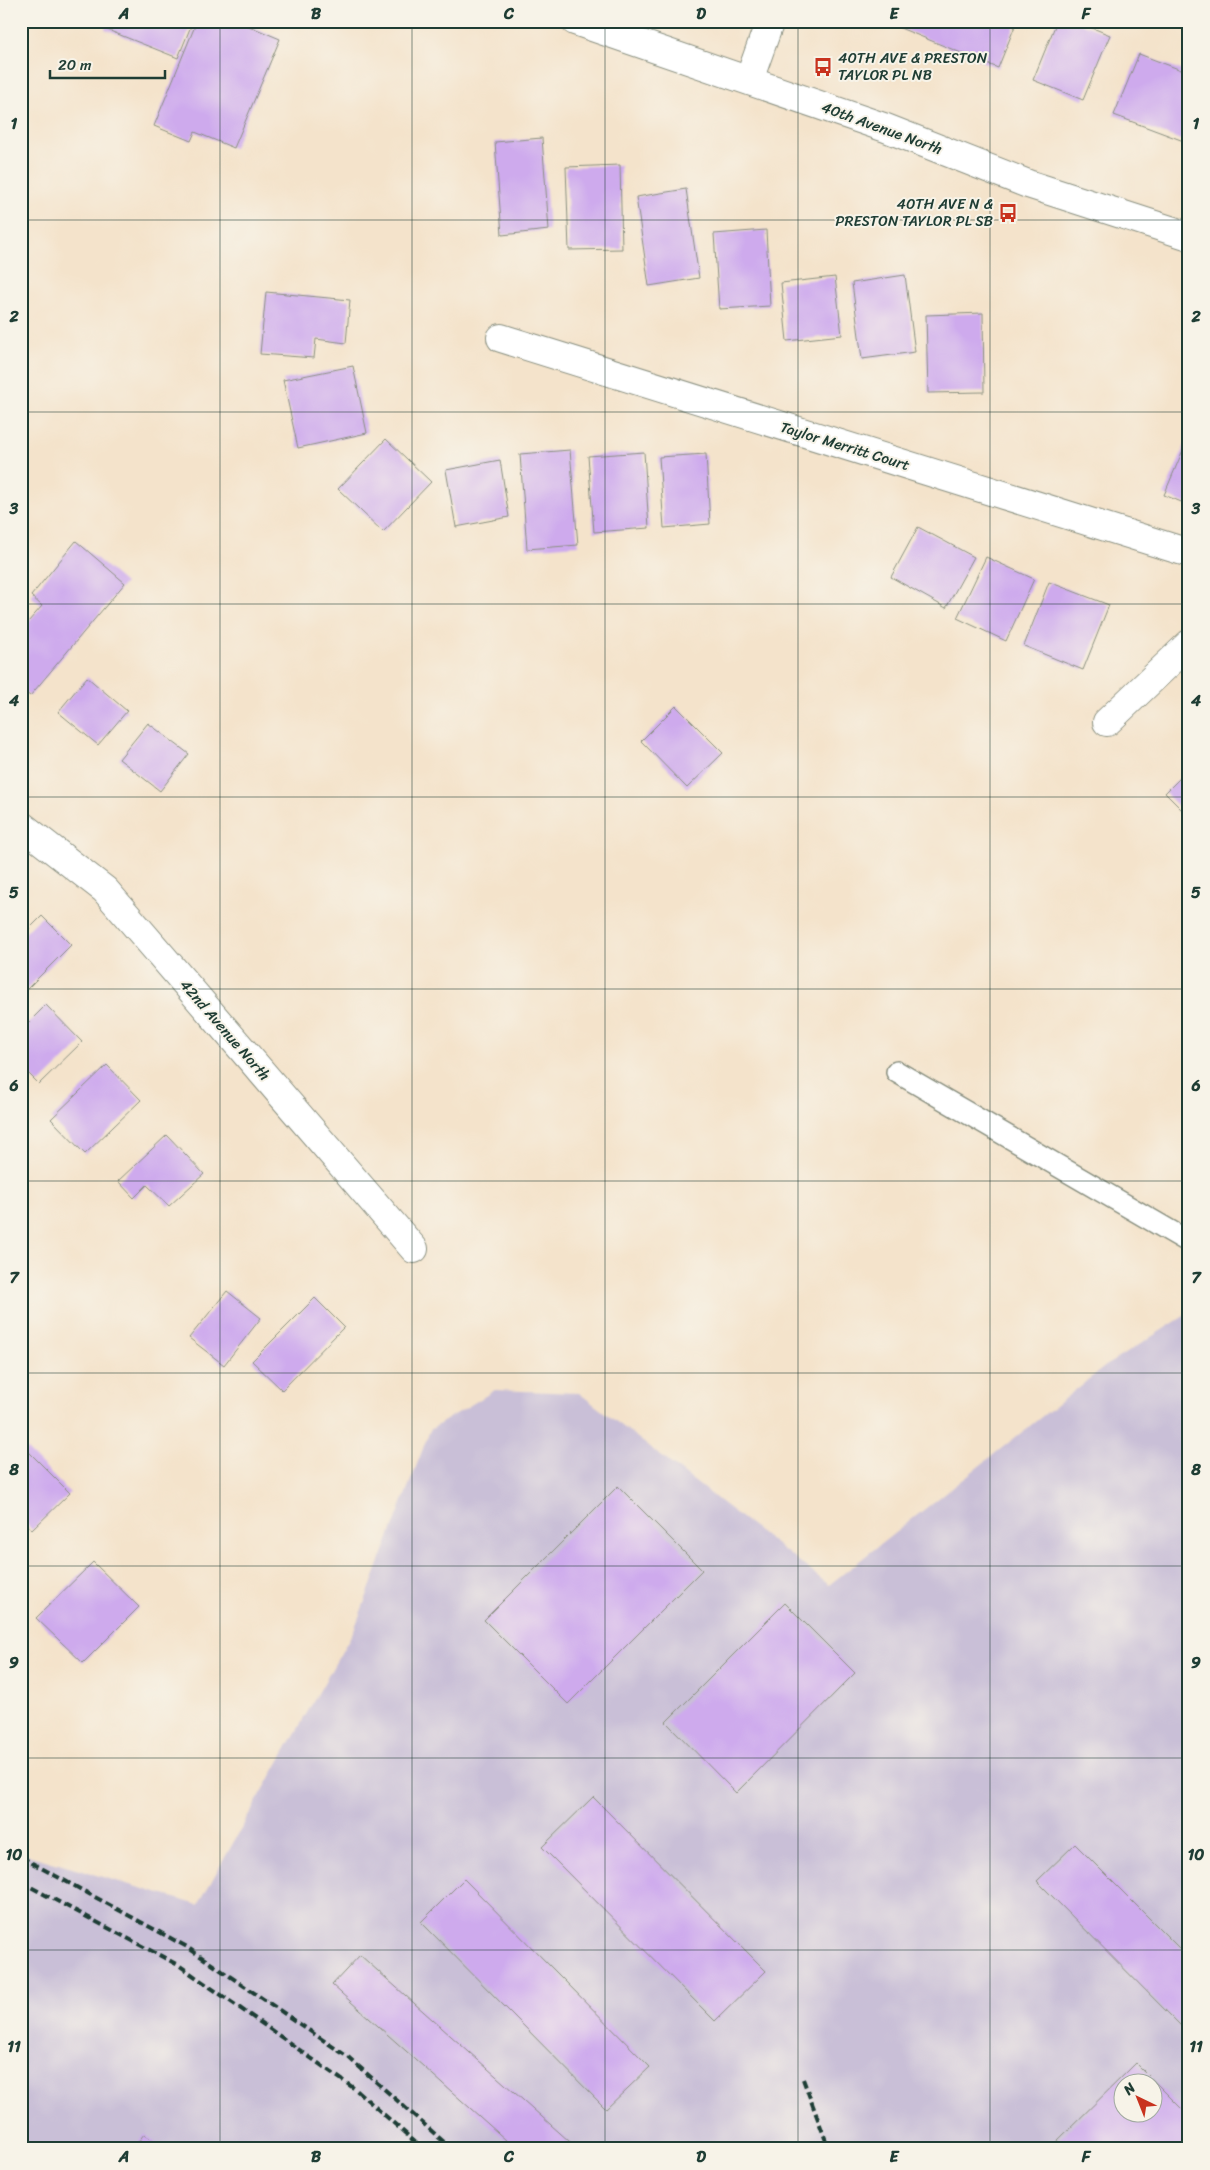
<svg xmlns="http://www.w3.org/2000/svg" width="1210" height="2170" viewBox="0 0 1210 2170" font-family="Sriracha,sans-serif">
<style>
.industrial{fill:#c9bfd7;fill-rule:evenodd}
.building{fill:#ceaaed;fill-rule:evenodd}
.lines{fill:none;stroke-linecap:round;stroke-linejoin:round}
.lane-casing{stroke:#8a9080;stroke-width:24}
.street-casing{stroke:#8a9080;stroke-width:30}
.secondary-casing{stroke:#8a9080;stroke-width:30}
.lane{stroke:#fff;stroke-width:21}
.street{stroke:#fff;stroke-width:28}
.secondary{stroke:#fff;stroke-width:28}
.rail{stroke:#1f3d34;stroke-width:4;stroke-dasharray:8 4;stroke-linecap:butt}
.grid{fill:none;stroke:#1f3d34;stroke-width:1;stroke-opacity:0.55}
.labels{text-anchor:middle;stroke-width:4;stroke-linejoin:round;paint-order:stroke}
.poi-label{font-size:15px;fill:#1f3d34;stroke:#f7f3e8;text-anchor:start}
.street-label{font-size:15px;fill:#1f3d34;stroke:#f7f3e8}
.neatline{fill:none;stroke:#1f3d34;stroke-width:2}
.grid-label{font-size:16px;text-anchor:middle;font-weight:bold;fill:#1f3d34}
</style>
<rect width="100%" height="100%" fill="#f7f3e8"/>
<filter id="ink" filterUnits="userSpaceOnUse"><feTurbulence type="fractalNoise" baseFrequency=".02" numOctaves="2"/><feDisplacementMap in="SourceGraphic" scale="10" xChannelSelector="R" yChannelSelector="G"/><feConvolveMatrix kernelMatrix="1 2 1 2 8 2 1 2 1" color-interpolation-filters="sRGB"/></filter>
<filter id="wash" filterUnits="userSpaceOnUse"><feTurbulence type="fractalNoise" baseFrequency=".0096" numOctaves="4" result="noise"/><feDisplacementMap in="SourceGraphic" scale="20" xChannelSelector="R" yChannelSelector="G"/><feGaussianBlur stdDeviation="1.12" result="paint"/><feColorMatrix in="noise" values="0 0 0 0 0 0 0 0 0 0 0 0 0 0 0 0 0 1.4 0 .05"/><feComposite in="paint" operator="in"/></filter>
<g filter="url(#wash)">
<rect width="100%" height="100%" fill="#f4e3cb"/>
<path class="industrial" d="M1189,1313V2149H21V1853L198,1905L354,1630L430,1430L495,1390L579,1393L829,1585L1107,1365ZM1122,2082H1152V2112H1122Z"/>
<g id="blocks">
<path class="building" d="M108,21H193L178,58L105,29Z
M197,21H237L280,39L234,148L195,132L191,141L154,126Z
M883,21H1017L998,68Z
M1057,21H1075L1110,35L1083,100L1033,80Z
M1139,54L1189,73V143L1114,115Z
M542,138L549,230L502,235L495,142Z
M620,165L622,249L569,250L566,167Z
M686,189L699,278L649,286L636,197Z
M766,230L770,306L719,309L714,234Z
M905,275L915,352L862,359L852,283Z
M835,277L842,335L787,341L781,283Z
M266,292L350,300L346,343L316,339L314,358L260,354Z
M983,313L984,392L928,393L926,315Z
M353,366L367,433L298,448L283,380Z
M1189,436V505L1164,495Z
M386,439L431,482L383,532L338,489Z
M570,450L578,545L527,549L520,454Z
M644,452L649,528L594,532L588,456Z
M706,454L710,524L664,528L659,457Z
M500,460L509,517L456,527L446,470Z
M918,527L974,557L946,608L891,577Z
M76,541L125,583L30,696L21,689V630L42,606L31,596Z
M986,557L1034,579L1006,641L957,618Z
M1049,582L1109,605L1083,670L1024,646Z
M87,677L127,711L98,745L58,712Z
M676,706L723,753L687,788L641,741Z
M148,723L189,754L160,791L119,759Z
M1189,769V817L1165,793Z
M42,916L71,945L21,995V937Z
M46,1005L82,1042L39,1084L21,1066V1030Z
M107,1065L141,1100L85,1154L51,1119Z
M167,1135L204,1174L169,1206L147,1185L134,1198L118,1181Z
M227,1291L261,1318L224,1365L189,1338Z
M315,1298L344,1327L282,1390L252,1361Z
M25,1448L70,1493L32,1530L24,1521L21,1524V1452Z
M618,1486L702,1570L568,1704L484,1620Z
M93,1562L139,1607L83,1663L36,1618Z
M785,1603L855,1673L736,1793L666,1722Z
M593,1797L766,1971L715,2021L542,1847Z
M1075,1844L1189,1958V2034L1037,1881Z
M464,1879L650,2067L606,2109L421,1922Z
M360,1955L578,2149H516L332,1985Z
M1136,2063L1189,2116V2149H1053L1051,2147ZM1122,2082H1152V2112H1122Z
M144,2134L165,2149H133Z"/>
</g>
</g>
<g filter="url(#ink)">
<use href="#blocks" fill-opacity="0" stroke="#8a9080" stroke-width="1"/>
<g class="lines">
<g class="lane-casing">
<path id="lane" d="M897,1072L1189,1242"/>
</g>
<g class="street-casing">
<path id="street" d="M749,80L770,21
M501,338L1189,553
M1107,722L1189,644
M21,825L105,890L414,1249"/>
</g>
<g class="secondary-casing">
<path id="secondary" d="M575,21L886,128L1028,184L1189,236"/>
</g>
<use href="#lane" class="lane"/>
<use href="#street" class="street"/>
<use href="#secondary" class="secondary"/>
<path class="rail" d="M21,1857L187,1947L348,2057L452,2149
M21,1882L180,1966L355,2089L423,2149
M803,2079L829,2149"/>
</g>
</g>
<path class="grid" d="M220,21V2149M412,21V2149M605,21V2149M798,21V2149M990,21V2149M21,220H1189M21,412H1189M21,604H1189M21,797H1189M21,989H1189M21,1181H1189M21,1373H1189M21,1566H1189M21,1758H1189M21,1950H1189"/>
<defs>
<g id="bus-bare" transform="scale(1.5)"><path d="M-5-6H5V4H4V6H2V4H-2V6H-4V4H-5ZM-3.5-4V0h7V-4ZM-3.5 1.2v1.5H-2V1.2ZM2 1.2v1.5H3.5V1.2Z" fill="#c8321e" stroke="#f7f3e8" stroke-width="2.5" paint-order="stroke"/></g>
</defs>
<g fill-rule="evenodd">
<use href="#bus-bare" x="823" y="67"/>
<use href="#bus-bare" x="1008" y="213"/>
</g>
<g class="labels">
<g class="poi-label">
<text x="838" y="63">40TH AVE &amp; PRESTON<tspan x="838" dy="17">TAYLOR PL NB</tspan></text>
<text x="993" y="209" text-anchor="end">40TH AVE N &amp;<tspan x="993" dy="17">PRESTON TAYLOR PL SB</tspan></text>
</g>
<g class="street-label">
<text transform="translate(882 128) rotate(20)" y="5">40th Avenue North</text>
<text transform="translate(845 446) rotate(17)" y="5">Taylor Merritt Court</text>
<text transform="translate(225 1030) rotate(49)" y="5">42nd Avenue North</text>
</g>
</g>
<rect width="1210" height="2170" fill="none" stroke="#f7f3e8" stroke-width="55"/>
<g transform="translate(1138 2098) rotate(317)"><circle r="24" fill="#f7f3e8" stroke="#a1aaa0"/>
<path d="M0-4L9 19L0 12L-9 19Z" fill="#c8321e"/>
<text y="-8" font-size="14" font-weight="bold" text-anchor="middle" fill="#1f3d34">N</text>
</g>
<path d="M50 70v8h115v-8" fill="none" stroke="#1f3d34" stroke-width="2.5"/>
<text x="58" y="70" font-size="15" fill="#1f3d34" stroke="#f7f3e8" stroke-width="4" paint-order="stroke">20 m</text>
<rect x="28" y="28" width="1154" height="2114" class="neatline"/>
<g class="grid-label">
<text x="124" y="19">A</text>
<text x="316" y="19">B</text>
<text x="509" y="19">C</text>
<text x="701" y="19">D</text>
<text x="894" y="19">E</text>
<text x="1086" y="19">F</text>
<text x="14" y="129">1</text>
<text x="1196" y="129">1</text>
<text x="14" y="322">2</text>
<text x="1196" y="322">2</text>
<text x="14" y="514">3</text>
<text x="1196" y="514">3</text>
<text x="14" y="706">4</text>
<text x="1196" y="706">4</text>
<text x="14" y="898">5</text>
<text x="1196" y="898">5</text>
<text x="14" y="1091">6</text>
<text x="1196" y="1091">6</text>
<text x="14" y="1283">7</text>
<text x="1196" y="1283">7</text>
<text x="14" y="1475">8</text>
<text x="1196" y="1475">8</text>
<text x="14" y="1668">9</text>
<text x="1196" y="1668">9</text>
<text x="14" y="1860">10</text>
<text x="1196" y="1860">10</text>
<text x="14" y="2052">11</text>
<text x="1196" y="2052">11</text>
<text x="124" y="2162">A</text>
<text x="316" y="2162">B</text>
<text x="509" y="2162">C</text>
<text x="701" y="2162">D</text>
<text x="894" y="2162">E</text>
<text x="1086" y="2162">F</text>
</g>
</svg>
